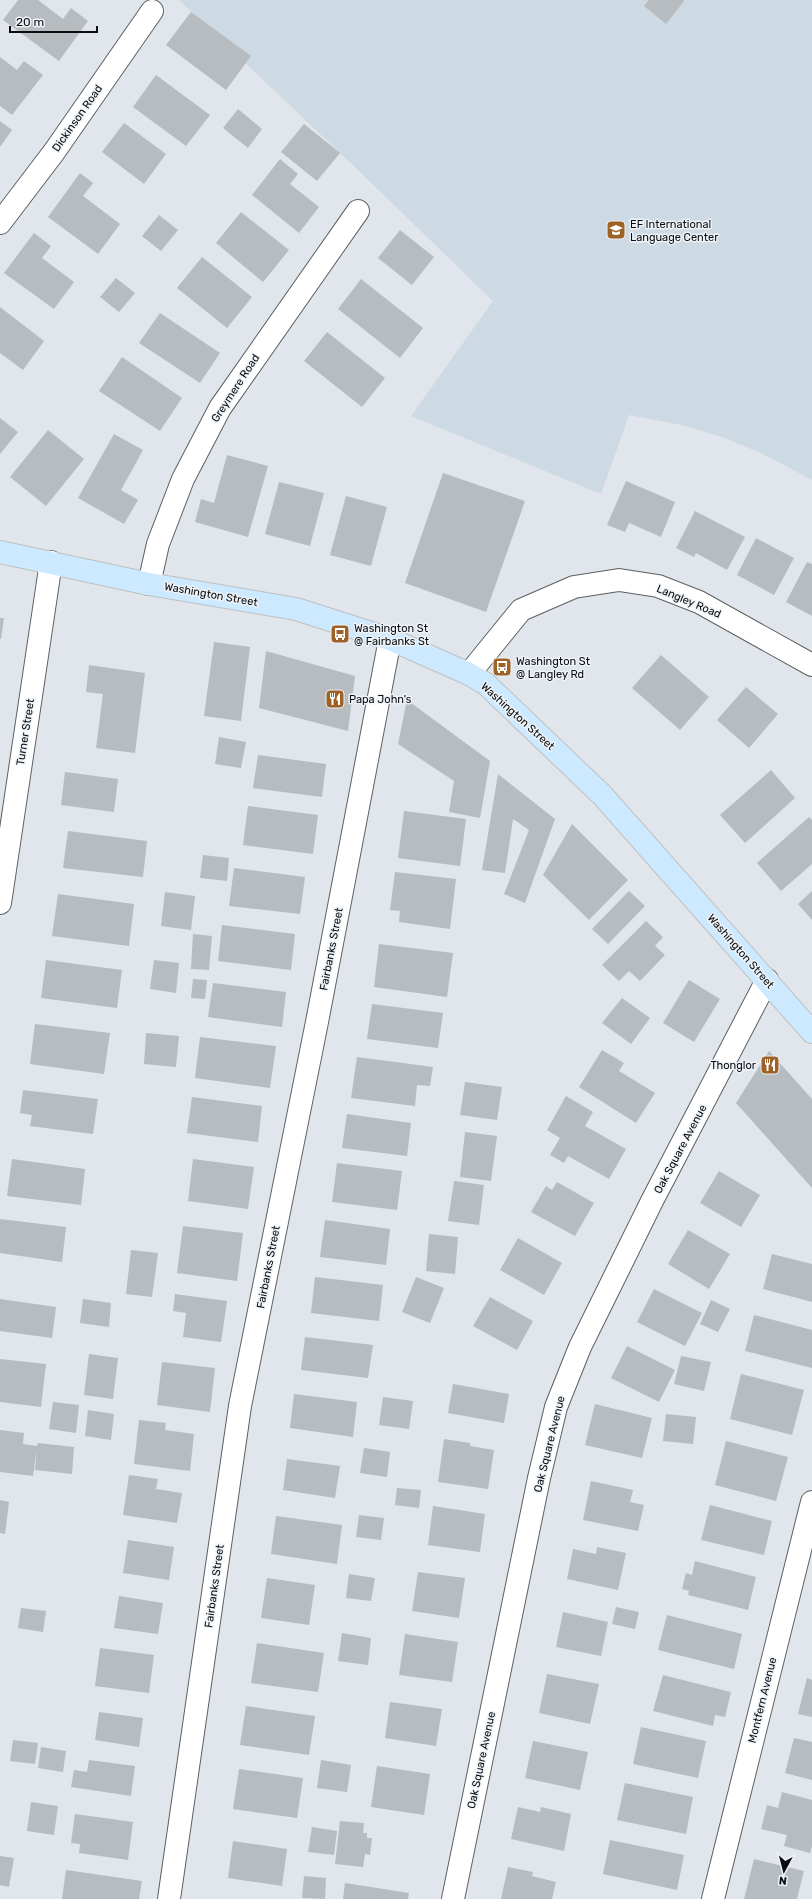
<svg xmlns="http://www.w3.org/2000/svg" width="812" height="1899" viewBox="0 0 812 1899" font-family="Rubik,sans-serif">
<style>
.built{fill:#cdd9e3}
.building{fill:#b6bcc0}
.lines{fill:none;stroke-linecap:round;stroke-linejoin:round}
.minor-casing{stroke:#5b6064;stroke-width:24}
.tertiary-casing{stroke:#5b6064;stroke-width:24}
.primary-casing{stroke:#bfc0c0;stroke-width:24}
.minor{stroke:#fff;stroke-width:22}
.tertiary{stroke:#fff;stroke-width:22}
.primary{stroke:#cde9ff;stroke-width:22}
.labels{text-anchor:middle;stroke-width:3;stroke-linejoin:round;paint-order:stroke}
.street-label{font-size:11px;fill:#0a0c0d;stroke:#edf3f8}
.poi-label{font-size:11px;fill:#0a0c0d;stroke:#edf3f8;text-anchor:start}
</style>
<rect width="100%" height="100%" fill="#e0e6eb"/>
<path class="built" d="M179,0H812V480L761,453L722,437L681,425L629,415L601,494L411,416L493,301L359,171Z"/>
<path class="building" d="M18,0H38L63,19L71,8L88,21L59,61L3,20Z
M649,0H683L684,1L666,24L644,6Z
M191,12L251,56L226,90L166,45Z
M0,57L17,70L24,61L43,75L12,115L0,106Z
M156,75L210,115L186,146L133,107Z
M238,109L262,129L248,148L223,128Z
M0,121L12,130L0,147Z
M124,123L166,154L144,184L102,152Z
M304,124L340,153L317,181L281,152Z
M280,159L298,174L290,184L319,207L299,233L252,195Z
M80,173L93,183L83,196L120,224L98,254L48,217Z
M241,212L289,250L263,282L216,243Z
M159,215L178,230L161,251L142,236Z
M400,230L434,257L412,285L378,258Z
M34,233L51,246L42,258L74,282L54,309L4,273Z
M202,257L252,297L227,328L177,288Z
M116,278L135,293L119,312L100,297Z
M361,279L423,328L400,358L338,309Z
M0,307L44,341L23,370L0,353Z
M160,313L220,353L200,383L139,343Z
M327,332L385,378L362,407L304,361Z
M122,357L182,398L160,431L99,391Z
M0,418L18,432L0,454Z
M48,430L84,459L46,506L10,477Z
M114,434L143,450L121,490L138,500L124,524L78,498Z
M227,455L268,466L248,537L195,522L201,499L214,503Z
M443,473L525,501L486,612L405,583Z
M626,481L675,502L661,537L629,523L625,532L607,525Z
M279,482L324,493L310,546L265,534Z
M346,496L387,507L371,566L330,555Z
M695,511L745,537L727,570L696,553L694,557L676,548Z
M756,538L794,558L774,595L737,575Z
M807,562L812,564V616L786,602Z
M0,618H4L1,639H0Z
M214,642L250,647L241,721L204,716Z
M266,651L355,676L348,731L259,708Z
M661,655L709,697L680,730L632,688Z
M89,665L145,673L135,753L96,748L103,694L86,692Z
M746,687L778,714L749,748L717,720Z
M407,700L490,761L480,818L449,812L454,781L398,744Z
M219,737L246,742L241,768L215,764Z
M258,755L326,764L322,797L253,788Z
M771,770L795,798L745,843L720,815Z
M65,772L118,779L114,812L61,805Z
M498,774L555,819L525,903L504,894L529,830L513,819L505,873L482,870Z
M248,806L318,815L313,854L243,845Z
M404,811L466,819L460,866L398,858Z
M809,817L812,820V864L781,891L757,863Z
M572,824L628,880L589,920L543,875Z
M68,831L147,841L143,877L63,868Z
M203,855L229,858L227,881L200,878Z
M234,868L305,877L300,914L229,906Z
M395,872L456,879L450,929L399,922L400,911L390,910Z
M629,891L645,906L608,944L592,929Z
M812,891V920L798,904Z
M165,892L195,896L191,930L161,926Z
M58,894L134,904L129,946L52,936Z
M646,921L663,937L655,946L665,955L640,981L629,971L619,981L602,965Z
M222,925L295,934L291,970L218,961Z
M193,934L212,936L209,970L191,969Z
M379,944L453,953L447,997L374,987Z
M46,960L122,970L117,1008L41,998Z
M154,960L179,963L176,993L150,989Z
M193,979L207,980L205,999L191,998Z
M689,980L720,999L694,1042L663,1023Z
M213,983L286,992L282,1027L208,1017Z
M622,998L650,1018L631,1044L602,1023Z
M372,1004L443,1013L438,1048L367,1039Z
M35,1024L110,1033L104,1074L30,1064Z
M146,1033L179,1036L176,1067L144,1064Z
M200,1037L276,1046L270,1088L195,1078Z
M602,1050L624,1063L619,1071L655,1093L636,1123L579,1087Z
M769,1051L812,1099V1188L736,1103Z
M357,1057L433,1067L430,1086L417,1085L415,1106L351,1098Z
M465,1082L502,1087L497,1120L460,1115Z
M23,1090L98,1099L93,1134L30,1126L32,1115L20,1113Z
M566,1096L593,1112L585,1126L626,1149L609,1179L568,1156L564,1163L550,1155L560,1138L547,1130Z
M192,1097L262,1106L258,1142L187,1133Z
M347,1114L411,1123L407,1156L342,1148Z
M465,1132L497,1136L491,1181L460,1177Z
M12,1159L85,1169L81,1205L7,1196Z
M193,1159L254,1167L248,1209L188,1201Z
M337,1163L402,1171L397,1210L332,1202Z
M719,1171L760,1195L741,1227L700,1203Z
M454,1181L484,1185L479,1225L448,1221Z
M557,1182L594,1203L575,1236L531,1212L546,1186L552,1190Z
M0,1219L66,1227L62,1262L0,1253Z
M325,1220L390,1229L386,1265L320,1257Z
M183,1226L243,1233L237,1281L177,1273Z
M688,1230L730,1254L709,1289L668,1264Z
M429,1234L458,1237L455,1274L426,1271Z
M518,1238L562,1263L544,1295L500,1270Z
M131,1250L158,1253L152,1297L126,1294Z
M772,1254L812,1264V1302L763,1289Z
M315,1277L383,1285L379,1321L311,1313Z
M416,1277L444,1288L430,1323L402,1312Z
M654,1289L702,1313L685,1346L637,1322Z
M175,1294L227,1301L221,1342L183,1337L186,1313L173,1311Z
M490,1297L533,1321L517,1350L473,1326Z
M0,1299L56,1307L52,1338L0,1331Z
M83,1299L111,1303L109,1327L80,1323Z
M711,1300L730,1309L718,1332L700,1324Z
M754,1315L812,1330V1368L745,1351Z
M305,1337L373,1345L368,1378L301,1370Z
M627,1346L675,1370L659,1402L611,1378Z
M89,1354L118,1358L113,1399L84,1395Z
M681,1356L711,1362L704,1391L674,1384Z
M0,1359L46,1364L41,1407L0,1402Z
M162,1362L215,1368L210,1412L157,1405Z
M741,1374L804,1390L792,1435L730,1419Z
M453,1384L509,1394L504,1423L448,1413Z
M294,1394L357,1402L353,1437L290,1428Z
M383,1397L413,1401L409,1429L379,1425Z
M53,1402L79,1405L76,1433L49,1429Z
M595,1404L652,1418L642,1458L585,1445Z
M88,1410L114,1414L111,1440L85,1436Z
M666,1414L696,1417L693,1444L663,1441Z
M139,1420L166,1423L165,1430L194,1434L190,1471L134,1464Z
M0,1430L24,1433L23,1444L37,1446L38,1443L74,1447L72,1474L35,1470L37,1448L33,1476L0,1472Z
M444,1439L470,1443V1446L494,1450L488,1489L438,1482Z
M726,1441L788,1457L776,1501L715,1485Z
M364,1448L390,1452L387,1477L360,1473Z
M287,1459L340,1466L335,1498L283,1490Z
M129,1475L158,1479L156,1489L182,1493L177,1523L123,1515Z
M591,1481L633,1490L630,1502L644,1505L638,1531L583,1520Z
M397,1488L421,1490L419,1508L395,1505Z
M0,1500L9,1502L5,1534L0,1533Z
M710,1505L772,1521L764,1555L701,1540Z
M433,1506L485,1514L480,1552L428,1545Z
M359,1515L384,1518L381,1540L356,1537Z
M276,1516L342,1525L337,1564L271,1554Z
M128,1540L174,1547L169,1580L123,1573Z
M597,1547L626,1553L618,1590L567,1579L573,1549L596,1554Z
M695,1561L756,1577L748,1610L688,1595L689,1591L682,1589L686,1573L692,1575Z
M418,1572L465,1578L459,1618L412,1611Z
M349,1574L375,1578L371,1601L346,1598Z
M267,1578L315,1585L309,1625L261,1618Z
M119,1596L163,1603L158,1634L114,1628Z
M616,1607L639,1612L635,1629L612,1624Z
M21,1608L46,1611L43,1632L18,1628Z
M563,1612L608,1622L601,1656L556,1647Z
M667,1615L742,1634L734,1669L658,1650Z
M342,1633L371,1638L368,1665L338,1661Z
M405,1634L458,1642L452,1682L399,1675Z
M257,1643L324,1653L318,1692L251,1683Z
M100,1648L154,1655L149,1693L95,1686Z
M547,1674L599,1684L590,1724L539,1713Z
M663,1675L731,1692L725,1717L715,1715L713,1726L653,1711Z
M807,1678L812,1680V1717L798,1714Z
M390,1702L442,1709L436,1746L385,1738Z
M246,1706L315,1716L309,1755L240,1745Z
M99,1712L143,1718L139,1747L95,1740Z
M641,1727L706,1741L698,1778L633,1764Z
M794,1738L812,1742V1780L785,1773Z
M13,1740L38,1743L35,1764L10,1761Z
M533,1741L588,1752L580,1790L525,1778Z
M41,1747L66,1751L63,1772L38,1768Z
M89,1760L135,1766L131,1796L71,1787L74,1770L87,1772Z
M321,1760L351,1765L347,1792L317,1788Z
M377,1766L430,1774L424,1815L371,1807Z
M239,1769L303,1778L297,1818L233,1809Z
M625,1783L693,1797L686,1834L617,1820Z
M782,1792L812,1800V1846L810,1853L784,1846L787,1835L761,1829L767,1805L778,1808Z
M31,1802L58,1806L54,1835L27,1831Z
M518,1807L540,1812L541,1807L571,1814L564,1851L511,1839Z
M75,1814L133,1822L128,1860L79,1853L80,1844L71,1843Z
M340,1821L364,1823L363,1833H367V1838H372L370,1855L365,1854L363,1867L335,1864Z
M312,1827L337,1831L334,1855L308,1852Z
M610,1840L684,1855L677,1890L603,1874Z
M233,1841L287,1849L282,1886L228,1878Z
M0,1856L14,1858L9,1887L0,1885Z
M754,1859L804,1871L797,1899H744Z
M508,1867L533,1872L532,1876L556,1882L552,1899H501Z
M66,1870L142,1881L139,1899H62Z
M304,1876L326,1878L325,1899L302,1898Z
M345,1883L409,1893L408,1899H343Z"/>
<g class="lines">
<g class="minor-casing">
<path id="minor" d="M0,223L54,152L152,11
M149,584L158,544L183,479L220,408L358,211
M469,674L521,610L574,587L619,580L658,586L699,602L812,665
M0,903L51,562
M169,1899L240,1406L317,1022L390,639
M713,1899L812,1502"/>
</g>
<g class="tertiary-casing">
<path id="tertiary" d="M453,1899L539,1478L556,1407L580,1347L652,1201L767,980"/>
</g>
<g class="primary-casing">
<path id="primary" d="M0,552L149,584L296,609L390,639L469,674L486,684L602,795L812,1032"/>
</g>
<use href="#minor" class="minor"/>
<use href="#tertiary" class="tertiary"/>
<use href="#primary" class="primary"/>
</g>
<defs>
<g id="school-square" transform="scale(1)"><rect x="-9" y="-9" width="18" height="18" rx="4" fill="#9f6226" stroke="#edf3f8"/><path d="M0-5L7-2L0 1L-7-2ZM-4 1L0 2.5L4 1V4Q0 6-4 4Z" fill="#fff"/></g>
<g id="bus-square" transform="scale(1)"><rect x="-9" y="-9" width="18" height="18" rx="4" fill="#9f6226" stroke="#edf3f8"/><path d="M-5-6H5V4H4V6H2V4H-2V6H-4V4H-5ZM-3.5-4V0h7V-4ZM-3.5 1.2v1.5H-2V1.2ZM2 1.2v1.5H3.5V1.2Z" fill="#fff"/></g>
<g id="restaurant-square" transform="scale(1)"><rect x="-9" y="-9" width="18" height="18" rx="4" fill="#9f6226" stroke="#edf3f8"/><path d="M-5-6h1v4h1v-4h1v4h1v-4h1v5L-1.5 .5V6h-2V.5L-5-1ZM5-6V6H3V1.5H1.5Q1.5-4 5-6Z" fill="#fff"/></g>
</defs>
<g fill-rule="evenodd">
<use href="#school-square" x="616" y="230"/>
<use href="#bus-square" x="340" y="634"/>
<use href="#bus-square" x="502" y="667"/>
<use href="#restaurant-square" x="335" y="699"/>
<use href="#restaurant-square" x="770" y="1065"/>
</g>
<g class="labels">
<g class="street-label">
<text transform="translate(77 118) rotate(-55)" y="4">Dickinson Road</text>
<text transform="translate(235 388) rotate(-57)" y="4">Greymere Road</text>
<text transform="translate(211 594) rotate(10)" y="4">Washington Street</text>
<text transform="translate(689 601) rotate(23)" y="4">Langley Road</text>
<text transform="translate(518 716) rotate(42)" y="4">Washington Street</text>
<text transform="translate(25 732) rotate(-81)" y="4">Turner Street</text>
<text transform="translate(331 949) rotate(-79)" y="4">Fairbanks Street</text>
<text transform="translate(741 951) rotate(49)" y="4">Washington Street</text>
<text transform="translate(680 1149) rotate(-62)" y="4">Oak Square Avenue</text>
<text transform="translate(268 1267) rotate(-79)" y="4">Fairbanks Street</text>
<text transform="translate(549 1444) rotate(-76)" y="4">Oak Square Avenue</text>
<text transform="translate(214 1586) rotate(-82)" y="4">Fairbanks Street</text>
<text transform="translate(762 1700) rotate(-76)" y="4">Montfern Avenue</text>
<text transform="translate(481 1760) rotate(-78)" y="4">Oak Square Avenue</text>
</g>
<g class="poi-label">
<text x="630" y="228">EF International<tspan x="630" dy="13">Language Center</tspan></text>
<text x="354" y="632">Washington St<tspan x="354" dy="13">@ Fairbanks St</tspan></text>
<text x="516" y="665">Washington St<tspan x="516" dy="13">@ Langley Rd</tspan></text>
<text x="349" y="703">Papa John's</text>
<text x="756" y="1069" text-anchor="end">Thonglor</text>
</g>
</g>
<g transform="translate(784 1871) rotate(187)" stroke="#edf3f8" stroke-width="3" paint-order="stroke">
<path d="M0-3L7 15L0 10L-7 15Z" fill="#0a0c0d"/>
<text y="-6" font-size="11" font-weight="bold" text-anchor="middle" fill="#0a0c0d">N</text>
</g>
<path d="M10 26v6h87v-6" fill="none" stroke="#0a0c0d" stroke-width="2"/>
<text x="16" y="26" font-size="12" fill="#0a0c0d" stroke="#edf3f8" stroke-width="3" paint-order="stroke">20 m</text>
</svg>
